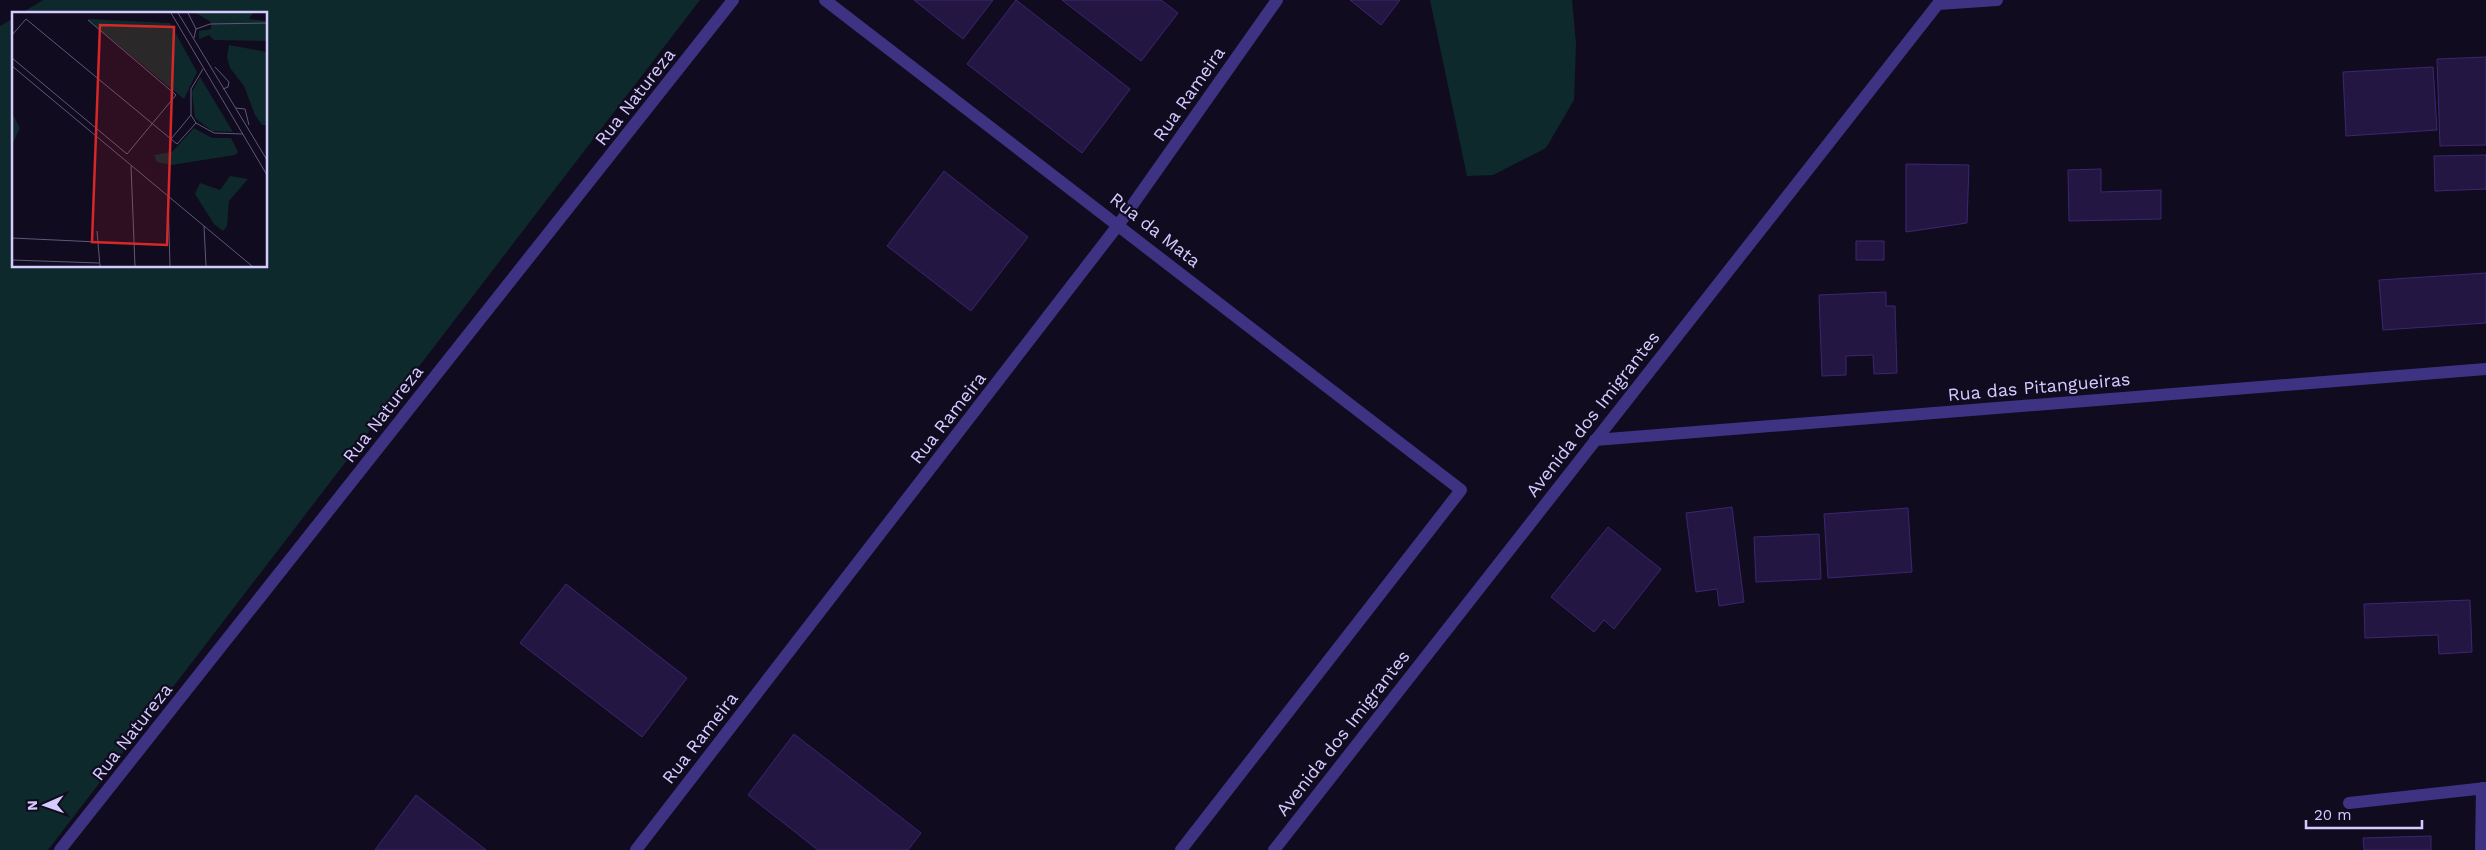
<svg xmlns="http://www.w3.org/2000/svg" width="2486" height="850" viewBox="0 0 2486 850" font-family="'Work Sans',sans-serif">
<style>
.green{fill:#0e292b}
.building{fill:#241643;stroke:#3c2670}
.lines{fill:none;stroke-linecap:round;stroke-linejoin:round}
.minor{stroke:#3e3383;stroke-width:12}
.tertiary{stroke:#3e3383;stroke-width:12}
.labels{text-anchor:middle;stroke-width:4.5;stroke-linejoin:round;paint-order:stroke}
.street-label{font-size:18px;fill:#d6cbff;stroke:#110b20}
.inset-road{fill:none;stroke:#605879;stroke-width:1}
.view{fill:#d62828;fill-opacity:0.15;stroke:#d62828;stroke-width:2.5}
.inset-edge{fill:none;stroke:#d6cbff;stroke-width:2.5}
</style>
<rect width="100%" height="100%" fill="#110b20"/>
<path class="green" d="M43,0H700L48,850H0V26L14,18V266H266V14H20Z
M1430,0H1572L1576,44L1574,100L1546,148L1493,175L1467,176Z"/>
<path class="building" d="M914,0H993L963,39Z
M1016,0L1130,89L1082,153L967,64Z
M1062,0H1161L1178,13L1141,61Z
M1350,0H1400L1381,25Z
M2486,57V145L2440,146L2437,59Z
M2433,67L2437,130L2346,136L2343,72Z
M2486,155V189L2435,191L2434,156Z
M1906,164L1969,165L1967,223L1906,232Z
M2101,169V192L2161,190V219L2069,221L2068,170Z
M944,171L1028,237L971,311L887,246Z
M1856,241H1884V260H1856Z
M2486,273V323L2383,330L2379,280Z
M1886,292V306H1895L1897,373L1874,374L1873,355L1846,356V375L1822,376L1819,295Z
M1732,507L1744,602L1719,606L1717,589L1696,592L1686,513Z
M1908,508L1912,572L1828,578L1824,514Z
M1608,527L1661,569L1614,629L1604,620L1594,632L1551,597Z
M1819,534L1821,579L1756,582L1754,537Z
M566,584L687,678L642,737L520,643Z
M2470,600L2472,652L2439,654L2438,635L2365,638L2364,604Z
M794,734L921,833L908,850H818L748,795Z
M416,795L486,850H375Z
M2431,836V850H2364L2363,838Z"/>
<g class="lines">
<path class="minor" d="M825,0L1461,490L1181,850
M1938,4L1997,0
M1595,440L2486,369
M2349,803L2486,788
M60,850L733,0
M636,850L1119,224L1277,0
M2481,850L2482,788"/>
<path class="tertiary" d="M1274,850L1941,0"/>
</g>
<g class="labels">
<g class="street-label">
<text transform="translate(1189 94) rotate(-55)" y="6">Rua Rameira</text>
<text transform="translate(635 97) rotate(-52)" y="6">Rua Natureza</text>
<text transform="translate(1155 230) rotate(38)" y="6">Rua da Mata</text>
<text transform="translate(2039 387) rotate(-5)" y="6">Rua das Pitangueiras</text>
<text transform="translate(383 414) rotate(-52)" y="6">Rua Natureza</text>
<text transform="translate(1593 414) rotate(-52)" y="6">Avenida dos Imigrantes</text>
<text transform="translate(948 418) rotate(-52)" y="6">Rua Rameira</text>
<text transform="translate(132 732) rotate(-52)" y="6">Rua Natureza</text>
<text transform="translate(1343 733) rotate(-52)" y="6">Avenida dos Imigrantes</text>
<text transform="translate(700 738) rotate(-52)" y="6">Rua Rameira</text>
</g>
</g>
<g transform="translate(12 12)">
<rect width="255" height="255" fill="#110b20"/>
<path d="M184,1H241L237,7L254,9L255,29L202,28L197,23L187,27V19L199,17V10ZM75,7L158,11L185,60L172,87ZM217,33L255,40V113H250L243,103L232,74L218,56L215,45ZM188,65L221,120L200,119L183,106L180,80ZM0,101L8,116L0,133ZM182,116L200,126H219L226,140L223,143L159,153L145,150L142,143L160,140ZM218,164L236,167L217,189L215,214L211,219L202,212L183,182L188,171L208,178Z" fill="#0e292b"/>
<path class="inset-road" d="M159,1L255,163M166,1L255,148M176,1L184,17L182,26M184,17L198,12L255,11M0,23L14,7L165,132L184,111M0,46L115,142L164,83L76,8M0,54L240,254M203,55L217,70L216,75L211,77M191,57L179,77V103L184,111L202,121L231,122M224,96L233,97L237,113M159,127L179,103M119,154L123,254M156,185L158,254M192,214L194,254M85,219L88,254M0,226L86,230M0,248L87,251"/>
<path class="view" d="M88,13L162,15L155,233L80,230Z"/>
<rect width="255" height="255" class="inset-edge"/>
</g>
<g transform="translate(45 805) rotate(268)" stroke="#110b20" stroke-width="4" paint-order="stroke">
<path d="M0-4L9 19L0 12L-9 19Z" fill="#d6cbff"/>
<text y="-8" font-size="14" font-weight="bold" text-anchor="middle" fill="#d6cbff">N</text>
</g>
<path d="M2306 820v8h116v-8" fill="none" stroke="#d6cbff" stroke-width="2.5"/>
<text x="2314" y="820" font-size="15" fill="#d6cbff" stroke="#110b20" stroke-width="4" paint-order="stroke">20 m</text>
</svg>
